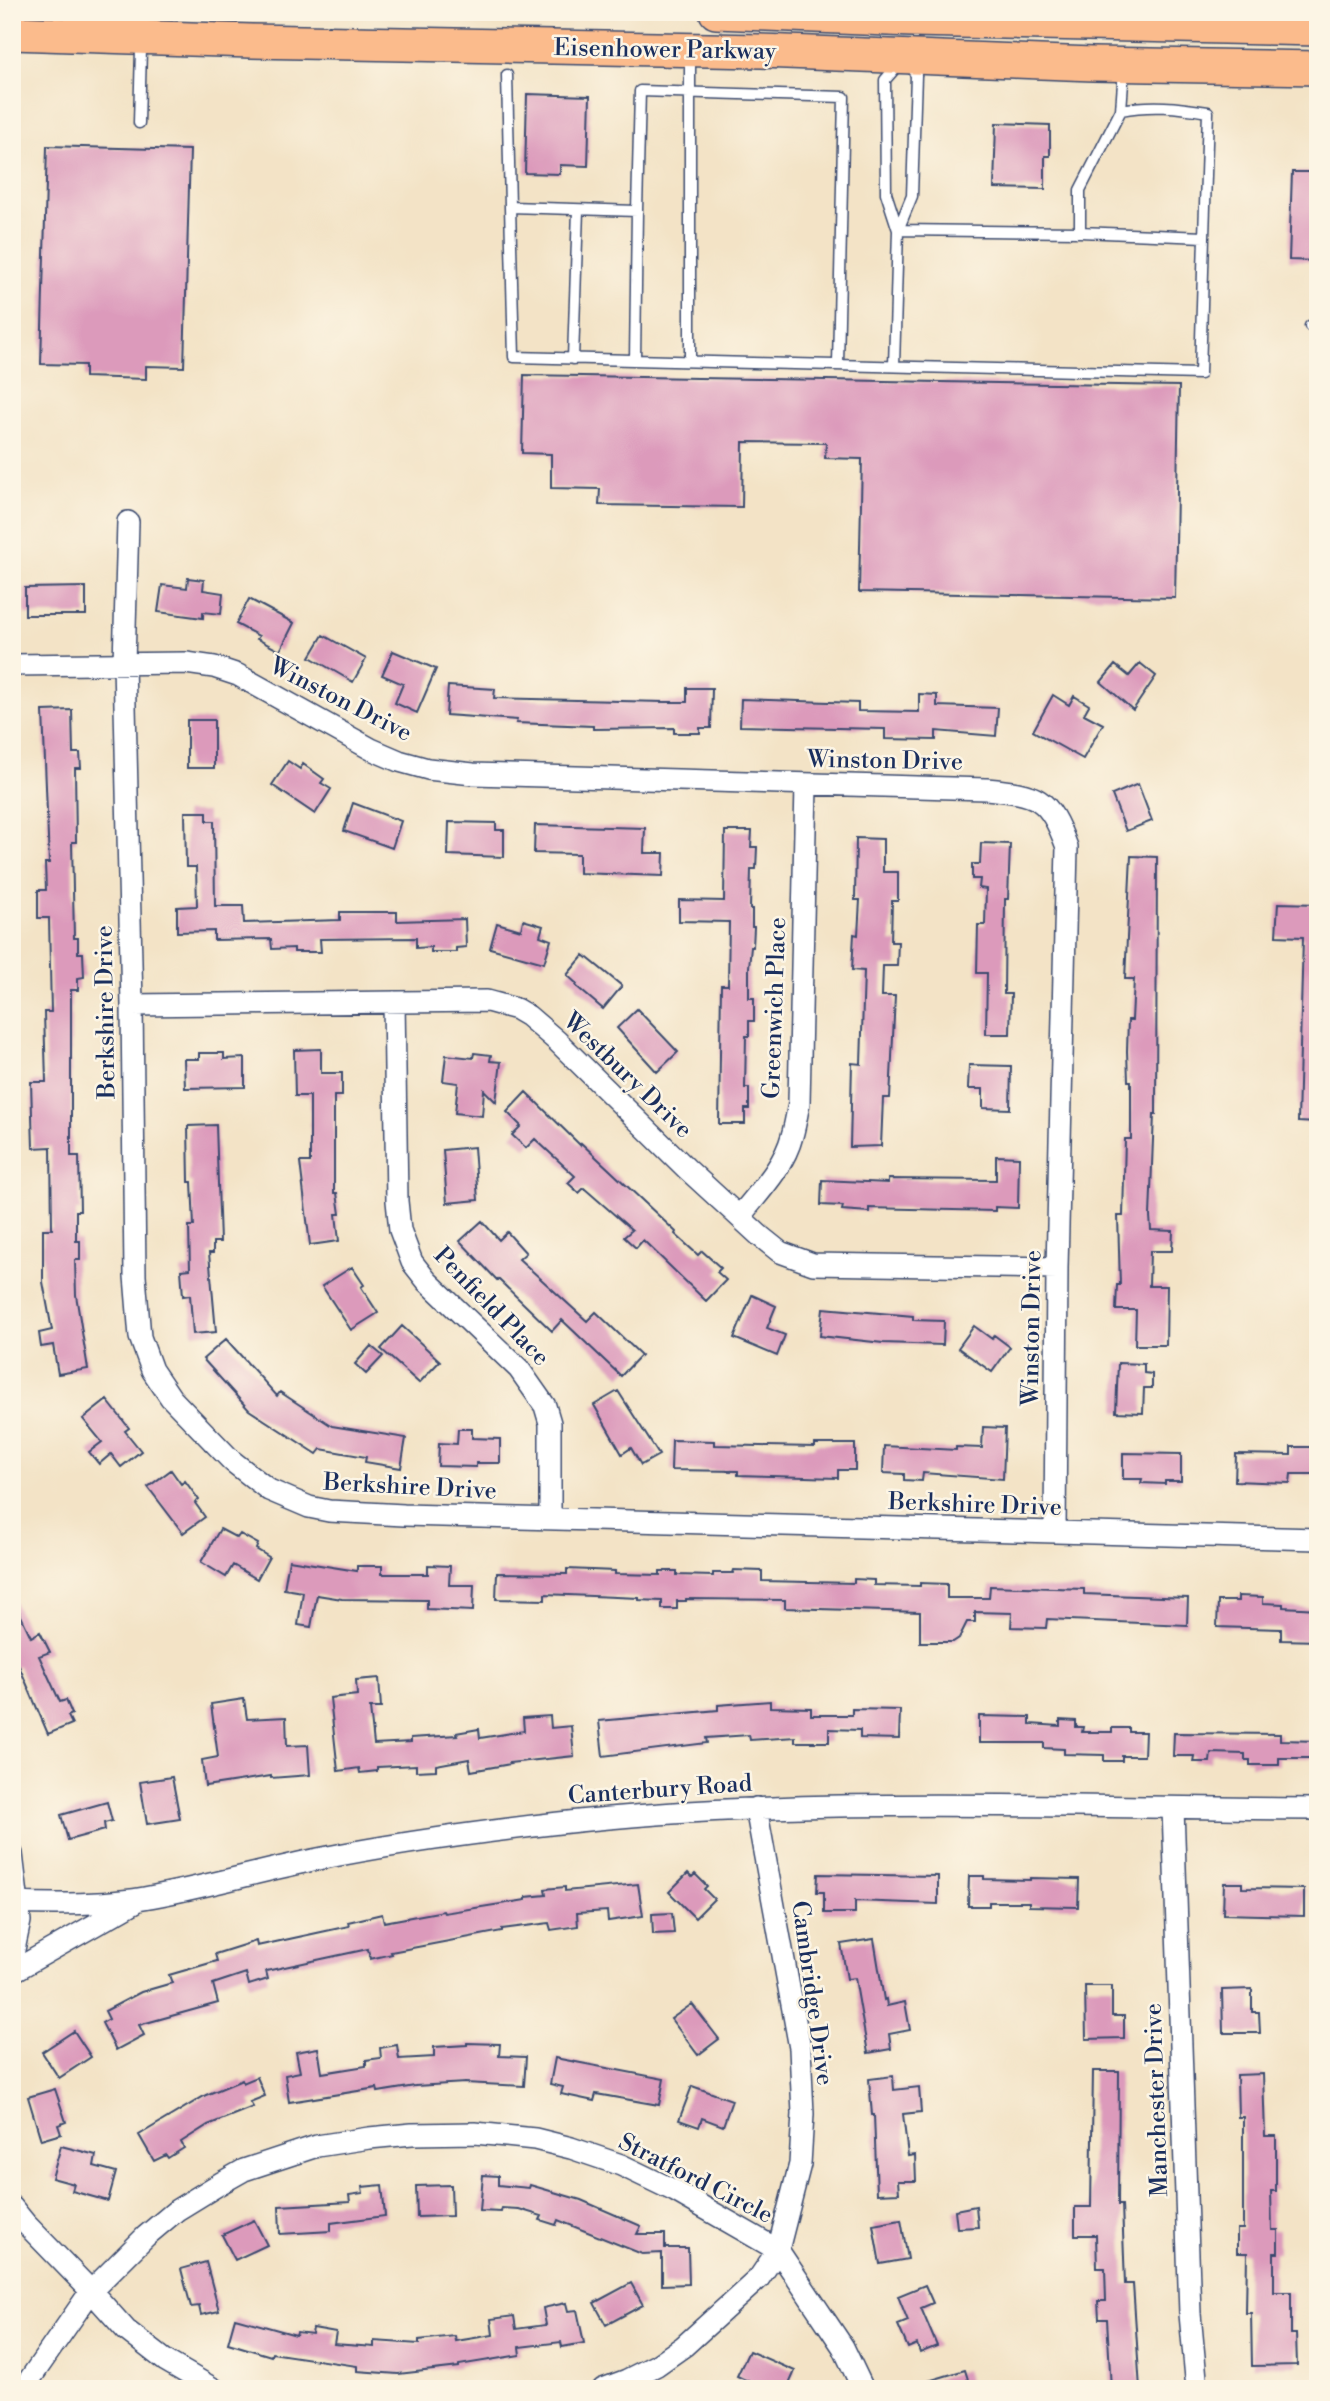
<svg xmlns="http://www.w3.org/2000/svg" width="1330" height="2401" viewBox="0 0 1330 2401" font-family="'Libre Bodoni',serif">
<style>
.building{fill:#dc9abb}
.lines{fill:none;stroke-linecap:round;stroke-linejoin:round}
.service-casing{stroke:#3b4a6e;stroke-width:13}
.minor-casing{stroke:#3b4a6e;stroke-width:24}
.primary-casing{stroke:#3b4a6e;stroke-width:36}
.service{stroke:#fff;stroke-width:10}
.minor{stroke:#fff;stroke-width:21}
.primary{stroke:#fbbb8c;stroke-width:33}
.labels{text-anchor:middle;stroke-width:5;stroke-linejoin:round;paint-order:stroke}
.street-label{font-size:24px;fill:#1b2f5e;stroke:#fcf5e5}
</style>
<rect width="100%" height="100%" fill="#fcf5e5"/>
<filter id="ink" filterUnits="userSpaceOnUse"><feTurbulence type="fractalNoise" baseFrequency=".0143" numOctaves="2"/><feDisplacementMap in="SourceGraphic" scale="14" xChannelSelector="R" yChannelSelector="G"/><feConvolveMatrix kernelMatrix="1 2 1 2 8 2 1 2 1" color-interpolation-filters="sRGB"/></filter>
<filter id="wash" filterUnits="userSpaceOnUse"><feTurbulence type="fractalNoise" baseFrequency=".00686" numOctaves="4" result="noise"/><feDisplacementMap in="SourceGraphic" scale="28" xChannelSelector="R" yChannelSelector="G"/><feGaussianBlur stdDeviation="1.57" result="paint"/><feColorMatrix in="noise" values="0 0 0 0 0 0 0 0 0 0 0 0 0 0 0 0 0 1.4 0 .05"/><feComposite in="paint" operator="in"/></filter>
<g filter="url(#wash)">
<rect width="100%" height="100%" fill="#f3e3c6"/>
<g id="blocks">
<path class="building" d="M527,94L590,96L588,166L560,165V174L525,173Z
M996,123L1050,125V156H1045V189L994,188Z
M47,146L190,150L184,367L146,366V379L85,377V365L41,364Z
M1292,172H1318V261L1289,260Z
M524,375L1179,386L1175,598L859,592L862,459L825,458L826,443L743,442L742,507L599,505L600,489L551,488V454L522,453Z
M188,578L204,580L203,590L223,593L221,614L203,612V618L158,612L162,585L187,588Z
M86,587V615H25V588Z
M249,599L294,623L280,651L257,639L259,636L236,624Z
M323,635L366,659L353,682L310,657Z
M393,651L436,669L417,713L395,703L403,684L382,675Z
M1140,663L1156,676L1133,710L1101,682L1115,665L1129,676Z
M448,686L495,689L494,698L664,702H687V688H712L711,728H700V733H674V728L593,729V726L516,723L517,720L446,715Z
M919,694L937,695V706L998,708L996,736L936,731V740L885,739V729L740,726L741,699L858,703V711L919,712Z
M1053,695L1069,705L1074,696L1089,705L1084,714L1103,724L1083,759L1033,731Z
M72,710L73,753H80L81,768H75L76,842H72L74,938H78V953H83L84,977L78,978V990H71V1156H79L80,1211H76V1241H80V1260H75L76,1295L88,1369L58,1374L53,1345L41,1347L39,1333L52,1330L43,1282V1229H52L51,1147L33,1148L31,1082H46L44,1012H51L49,918H38V890H46L45,863H49L43,711Z
M187,720H214V768H187Z
M288,761L300,769L303,764L324,779L321,783L331,789L315,814L272,785Z
M1138,784L1152,821L1126,831L1112,795Z
M353,803L401,821L392,848L344,831Z
M185,812H207V821H214L215,906H243L244,923L340,920V912H397V921L465,919L466,947L456,948V952H431V947L416,948V938L320,939L321,952H294V948L272,949L271,939L214,940V931L177,932V907L197,906L196,867H186Z
M449,822L496,823V830H504V857L448,855Z
M535,825L645,828L644,853H664L663,876L579,873V854L534,853Z
M725,831H752L751,847H757L756,869H751L750,909H752V927H754L753,947H751L749,967V998H754V1021H749V1036H746L745,1088H749V1109H745V1124H719L721,985H728L729,922L679,921V900L724,901Z
M856,838L883,839V872H898V901H892L891,942H898L897,966H883L882,996H895L890,1098H883L881,1146L850,1147L852,1063L861,1064L864,971L852,970L854,934L858,935L860,900H855Z
M981,843L1010,844L1008,899H1005L1004,994H1011L1010,1034H986L987,973H977L978,925H985L986,889L979,888L980,879H972V864H980Z
M1131,856L1157,857L1156,1114H1154L1150,1216L1151,1230L1173,1231L1172,1251H1150L1149,1286H1167L1166,1345H1135L1136,1310H1116L1117,1285H1120L1118,1216H1123L1125,1139H1131V1081H1128L1127,1051L1128,1020H1132L1134,979H1125Z
M1278,903L1318,904V1123L1298,1122L1303,937L1276,936Z
M523,920L543,926L540,936L551,940L544,963L490,948L497,923L521,930Z
M584,955L622,986L603,1009L576,986L577,984L567,975Z
M637,1009L678,1052L657,1072L617,1028Z
M321,1049V1073H342V1096H334V1193H337L340,1214H336L339,1241L310,1245L300,1162H310V1096H295L294,1050Z
M199,1053H224V1059L245,1058V1087L185,1088L184,1059H199Z
M474,1053L491,1055L490,1061L501,1062L496,1102L484,1090L482,1116L455,1113L458,1083L443,1081L446,1055L473,1058Z
M969,1065L1011,1066L1010,1109L983,1108V1089H968Z
M526,1092L580,1145L581,1143L676,1232L675,1234L698,1255L702,1251L721,1268L717,1272L726,1280L706,1301L643,1240L636,1248L624,1237L632,1230L584,1188L579,1193L568,1183L575,1176L535,1139L526,1148L512,1135L521,1126L507,1112Z
M216,1125L220,1242H213V1253H209L216,1332L193,1334L190,1295L183,1296L181,1270L190,1269L189,1226H194L192,1182H189L188,1126Z
M474,1147L478,1200L447,1203L443,1150Z
M996,1156L1019,1157L1018,1208L995,1207V1211L869,1208V1212L842,1210L843,1206L821,1205L822,1180L888,1183V1179L996,1180Z
M482,1221L499,1240L507,1232L526,1253L519,1259L587,1321L596,1312L641,1355L621,1376L562,1320L552,1331L498,1279L497,1280L460,1241Z
M352,1267L364,1285L361,1287L378,1313L351,1330L322,1286Z
M752,1295L776,1306L767,1328L785,1335L777,1356L734,1338Z
M823,1308L913,1316V1320L944,1321L943,1345L883,1343L820,1336Z
M402,1326L440,1361L419,1383L381,1349Z
M974,1326L992,1339L994,1335L1010,1347L992,1372L958,1348Z
M226,1339L277,1396L280,1392L332,1426L406,1438L401,1468L365,1462L366,1457L321,1449L317,1454L249,1410L203,1359Z
M371,1346L383,1356L366,1374L355,1364Z
M1118,1363L1144,1364V1373L1152,1374V1388H1144L1143,1413L1116,1412Z
M618,1391L659,1455L641,1465L631,1448L622,1454L594,1405Z
M107,1400L129,1428L125,1431L141,1451L121,1467L111,1454L99,1464L89,1452L102,1442L83,1419Z
M983,1427L1005,1428L1003,1479L923,1473L922,1481L904,1480V1474L883,1473L884,1446L956,1450V1447L982,1448Z
M458,1429H472V1438L500,1439V1463H476V1467L438,1466L439,1443L457,1444Z
M672,1440L714,1441V1445L815,1447V1444H855V1470H838V1478L738,1475V1471L671,1470Z
M1291,1447H1318V1474H1291L1290,1483L1235,1481L1236,1454L1291,1455Z
M1123,1453L1181,1454V1481H1165V1484L1141,1483L1142,1479H1123Z
M171,1470L181,1484L185,1481L199,1500L195,1503L205,1517L183,1533L148,1487Z
M220,1529L237,1538L240,1534L258,1544L256,1549L269,1557L257,1579L233,1565L226,1577L201,1562Z
M289,1560L357,1571V1566H382V1574H428V1565L450,1566L449,1585H474L473,1611L427,1609V1600L342,1599L317,1595L311,1627L298,1625L303,1592L284,1589Z
M567,1569L615,1571V1574L660,1575V1571H677V1575L713,1576V1573H733L734,1570L762,1571V1581L854,1583V1579L874,1580V1585L920,1586V1583L947,1584V1598H989L990,1586L1084,1589V1594L1188,1598L1187,1625L1047,1619L1046,1628L1011,1627L1012,1613L975,1612V1622H967L959,1638L953,1642H920V1612L785,1608V1600L686,1599V1601H677V1609H662V1601L639,1600V1598L545,1594V1600L496,1599L497,1573L567,1574Z
M1238,1596L1263,1597V1603L1283,1604V1607L1318,1609V1641L1281,1640V1629L1217,1627L1218,1601H1238Z
M12,1597L31,1637L40,1632L50,1652L39,1656L60,1702L66,1700L72,1714L68,1716L72,1724L48,1734L19,1666L12,1670Z
M379,1678L381,1708H370L374,1744L411,1742V1738L457,1735L456,1733L479,1729L480,1738L524,1731L523,1718L550,1716L551,1728L571,1726L574,1756L509,1763L510,1764L471,1771L469,1759L436,1765V1770L416,1771V1765L377,1767V1771L360,1773L359,1768L338,1771L330,1698L357,1695L356,1680Z
M244,1699L247,1719L286,1717L287,1746L308,1745L310,1775L271,1778V1776L205,1786L202,1760L218,1757L211,1704Z
M770,1701V1707L811,1708V1715H852V1709L900,1710L899,1739L860,1738V1730L829,1729V1742H795V1737L750,1740L749,1735L706,1738L707,1743L603,1756L599,1721L718,1710V1705Z
M979,1716L1030,1717V1724L1060,1726V1720L1076,1721V1727H1083L1082,1732H1112V1728H1129V1732H1145L1144,1756H1122V1761H1104V1755L1064,1754V1749L1044,1748V1743H979Z
M1174,1733L1280,1734V1740L1318,1741V1758H1279V1765H1250V1760H1245V1754L1211,1753L1210,1762H1193L1194,1756H1173Z
M172,1777L180,1819L147,1824L140,1782Z
M107,1802L112,1821L104,1823L105,1830L68,1840L61,1815Z
M688,1873L692,1877L695,1874L707,1886L704,1889L714,1899L695,1918L669,1892Z
M818,1874L938,1876V1904L855,1901V1913H824V1892H817Z
M969,1876H984V1879L1030,1880V1878L1079,1879L1078,1907L1029,1906V1902H989V1906H968Z
M1224,1883H1242V1888L1304,1889V1916L1223,1914Z
M638,1884L643,1916L608,1921L607,1911L577,1913L578,1926L551,1930L549,1923L502,1929V1931L391,1952L392,1954L370,1959L368,1949L266,1971L268,1979L249,1985L246,1973L213,1984L218,2003L139,2025L144,2035L116,2050L102,2023L109,2019L105,2011L141,1992L172,1983L169,1975L217,1961L215,1954L256,1941L257,1946L349,1926L348,1922L382,1914L384,1922L443,1911L444,1913L526,1900V1897L546,1895L545,1889L565,1887V1891Z
M672,1913L674,1933L653,1934L652,1914Z
M874,1939L884,2000L886,1999L887,2006L905,2002L910,2030L889,2034L891,2049L868,2053L855,1978L847,1979L841,1944Z
M1085,1986H1112V2016H1124V2038L1086,2039Z
M1252,1989V2012H1259L1260,2033H1223L1222,1990Z
M692,2004L719,2039L698,2055L671,2019Z
M74,2031L91,2057L59,2078L42,2052Z
M467,2043L500,2044L499,2056L526,2057L524,2086L465,2083L415,2086L378,2092L377,2088L289,2102L285,2075L300,2072L296,2052L318,2048L322,2073L366,2066V2060L381,2058L380,2048L397,2045L399,2059L434,2057V2047L467,2045Z
M555,2058L664,2079L659,2105L596,2094L594,2101L561,2094L563,2087L550,2084Z
M1093,2071H1119L1118,2205H1122L1125,2284H1133L1140,2389H1111L1107,2319H1099L1098,2301H1106L1105,2268H1097L1096,2235H1075V2207H1091Z
M1263,2074L1265,2136H1276V2191H1271L1272,2230H1278V2253H1274V2292H1291V2334H1296L1297,2365L1252,2366L1251,2313H1246L1247,2253H1237V2229H1243V2117H1238L1237,2075Z
M893,2076L894,2090L919,2087L921,2112L903,2114L908,2156L915,2155L916,2181H898L899,2193L877,2194L874,2115H872L869,2079Z
M257,2077L265,2096L250,2102L253,2107L208,2125L181,2142L184,2148L168,2158L166,2155L154,2161L139,2135L206,2095L242,2080L243,2083Z
M692,2086L732,2100L723,2126L702,2118L699,2127L679,2120Z
M55,2089L66,2122L58,2125L61,2134L41,2140L28,2097Z
M61,2146L96,2155L94,2166L116,2172L108,2201L72,2191L74,2184L52,2178Z
M483,2175L498,2176V2185L529,2188L530,2185L581,2200L641,2226L637,2234H665V2248H688L689,2284L662,2285V2253L642,2254L558,2220L556,2225L540,2220L542,2216L519,2209L502,2208L501,2212L480,2211Z
M382,2185L385,2216L331,2223V2231L280,2234L279,2206L350,2202L349,2195L363,2193L362,2187Z
M451,2185L452,2216L417,2217L416,2186Z
M976,2206L978,2227L957,2228L955,2210Z
M254,2220L267,2245L235,2260L222,2235Z
M901,2220L908,2259L880,2264L873,2225Z
M206,2262L219,2311L201,2315L199,2306L191,2307L181,2269Z
M631,2283L643,2305L606,2325L594,2303Z
M925,2285L933,2303L921,2308L937,2346L920,2353L917,2344L908,2348L898,2325L908,2321L898,2296Z
M566,2303L568,2311L577,2310L584,2343L562,2347L561,2342L519,2347L520,2355L459,2365V2367L398,2374L357,2371V2366L272,2353L271,2356L228,2343L235,2318L296,2335L297,2332L312,2334L313,2328L336,2332L334,2344L374,2347V2341L419,2344V2340L455,2336L456,2341L493,2335L491,2319L514,2316L516,2329L546,2325L543,2308Z
M749,2351L795,2371L787,2389H765L737,2376Z
M965,2370L971,2389H916L915,2385Z"/>
</g>
</g>
<g filter="url(#ink)">
<use href="#blocks" fill-opacity="0" stroke="#3b4a6e" stroke-width="2"/>
<g class="lines">
<g class="service-casing">
<path id="service" d="M690,52V361
M507,75L510,207
M139,123L142,12
M898,230L912,196L916,75L908,63
M898,230L1080,232V190L1121,110L1124,69
M1080,232L1204,237L1208,112C1178,107 1151,104 1121,110
M1310,326L1318,321
M573,359L578,210
M635,360L637,211
M838,364L844,97L640,91L637,211L510,207L514,357L1200,374L1204,237
M894,366L898,230L886,193L885,80L899,64"/>
</g>
<g class="minor-casing">
<path id="minor" d="M128,522L124,663L132,1005L135,1276L140,1337L152,1370L171,1398L232,1461L269,1490L309,1507L329,1511L404,1515L1318,1539
M12,665L186,663L214,667L238,675L371,749L399,761L428,769L473,774L986,789C1038,794 1048,796 1067,847L1057,1268L1055,1532
M394,1002L397,1201L400,1230L412,1262L427,1281L519,1369L545,1406L550,1423V1519
M132,1005L487,1001L516,1009L528,1016L557,1041L687,1169L760,1236L780,1252L813,1264L1057,1268
M740,1216C759,1192 784,1167 792,1136C795,1126 797,1114 799,1103L806,785
M1173,1808L1190,2314L1197,2389
M12,1854L20,1921L12,1959
M12,1903C56,1905 101,1905 144,1898C202,1888 260,1871 318,1859C397,1843 479,1832 559,1823C811,1795 1065,1808 1318,1809
M12,1972L135,1902
M12,2207L25,2223L91,2291L126,2330L166,2361L214,2389
M23,2389L91,2291L146,2236L177,2210L221,2183L244,2170L317,2146L369,2138L412,2134L475,2133L535,2139L571,2148L621,2165L675,2191L778,2250L843,2347L863,2389
M603,2389L627,2380L657,2365L684,2346L759,2278L778,2250L800,2164L803,2114L800,2048L756,1808"/>
</g>
<g class="primary-casing">
<path id="primary" d="M716,12L912,20L1318,29
M12,33L251,41L761,51L1093,64L1318,68"/>
</g>
<use href="#service" class="service"/>
<use href="#minor" class="minor"/>
<use href="#primary" class="primary"/>
</g>
</g>
<g class="labels">
<g class="street-label">
<text transform="translate(665 49) rotate(1)" y="8">Eisenhower Parkway</text>
<text transform="translate(341 699) rotate(27)" y="8">Winston Drive</text>
<text transform="translate(885 760) rotate(1)" y="8">Winston Drive</text>
<text transform="translate(774 1008) rotate(-88)" y="8">Greenwich Place</text>
<text transform="translate(105 1012) rotate(-91)" y="8">Berkshire Drive</text>
<text transform="translate(628 1075) rotate(44)" y="8">Westbury Drive</text>
<text transform="translate(492 1306) rotate(46)" y="8">Penfield Place</text>
<text transform="translate(1031 1328) rotate(-89)" y="8">Winston Drive</text>
<text transform="translate(410 1486) rotate(3)" y="8">Berkshire Drive</text>
<text transform="translate(975 1504) rotate(2)" y="8">Berkshire Drive</text>
<text transform="translate(660 1789) rotate(-4)" y="8">Canterbury Road</text>
<text transform="translate(813 1993) rotate(82)" y="8">Cambridge Drive</text>
<text transform="translate(1156 2100) rotate(-92)" y="8">Manchester Drive</text>
<text transform="translate(696 2178) rotate(27)" y="8">Stratford Circle</text>
</g>
</g>
<rect width="1330" height="2401" fill="none" stroke="#fcf5e5" stroke-width="42"/>
</svg>
